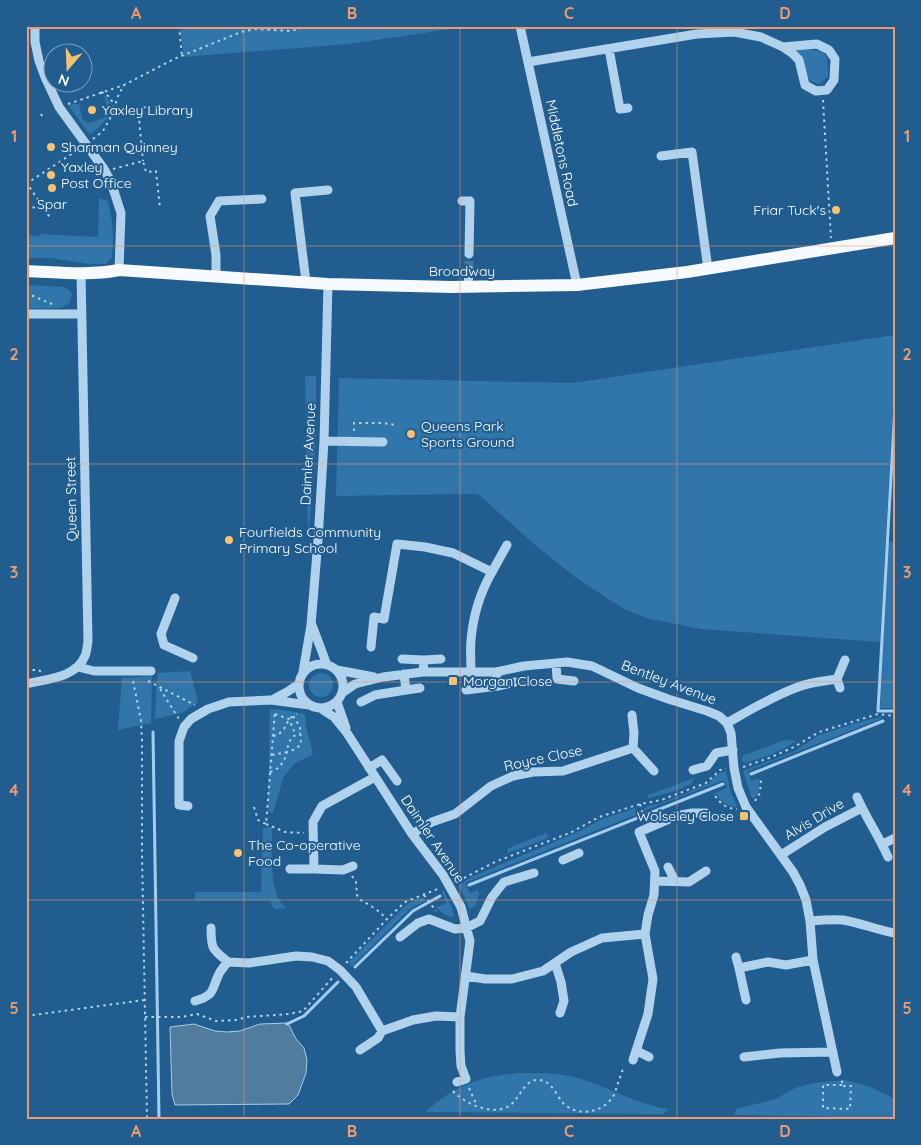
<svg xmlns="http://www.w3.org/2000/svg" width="921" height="1145" viewBox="0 0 921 1145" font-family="Quicksand,sans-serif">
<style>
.green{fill:#3176aa}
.water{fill:#527c9e;stroke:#a4ceee}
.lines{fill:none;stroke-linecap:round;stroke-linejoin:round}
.stream{stroke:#a4ceee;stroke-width:3}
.minor-tunnel{stroke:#4275a0;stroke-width:9;stroke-dasharray:9 4.5;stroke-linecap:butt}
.path{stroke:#b0d2ec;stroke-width:2;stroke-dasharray:2.5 4;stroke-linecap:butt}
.minor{stroke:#b0d2ec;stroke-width:9}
.major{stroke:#f6faff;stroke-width:12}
.grid{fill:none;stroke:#f19b6d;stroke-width:1;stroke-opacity:0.55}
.poi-dot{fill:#f9c271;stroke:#215d8f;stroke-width:2}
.labels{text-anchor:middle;stroke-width:4;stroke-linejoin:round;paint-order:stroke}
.poi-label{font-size:14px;fill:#fff;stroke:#215d8f;text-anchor:start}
.street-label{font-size:14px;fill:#fff;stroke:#215d8f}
.neatline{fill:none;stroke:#f19b6d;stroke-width:2}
.grid-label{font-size:16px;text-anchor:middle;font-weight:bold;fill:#f19b6d}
</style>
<rect width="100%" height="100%" fill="#215d8f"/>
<path class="green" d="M180,26H472L348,44L184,57Z
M807,49L822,51L827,57L828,76L820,84C804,82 802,67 796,54V50Z
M104,95C122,109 102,125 90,135L69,106L73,104H79L83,120L89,123L104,118L106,113L108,112Z
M99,198L108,201C113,220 114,238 112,257L106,264H89L51,258H26V241H28V235L40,236V234L98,237Z
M26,285L65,287L72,293L70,302L61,308L26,309Z
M895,335V369L880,642L701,629L646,618L624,609L575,577L534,544L478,494L336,496L339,378L572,383Z
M305,376H316V419L314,479L308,536Z
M887,542H895V708H880Z
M190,671L198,702L182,713L155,719L156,689L158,673Z
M309 685a12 12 0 1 1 24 0a12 12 0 1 1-24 0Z
M152,676L151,723L118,730L122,678Z
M270,709L284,710L305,714L306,727L313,754L294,764L283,778L273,813L268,812Z
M880,717L883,718L748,771L751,781L759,778C760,787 759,793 754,799L752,798L743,771L795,751L817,736L849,725Z
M785,740L796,741C781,752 761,759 743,763L742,756Z
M726,771L731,794L737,805L736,807C726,805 721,802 716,794L713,795V794L727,788L724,780L644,811V808L647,806L659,804L708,784L717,774Z
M694,778L691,784L672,792L648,798V795Z
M635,808L638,814L465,883L470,893L477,890L479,893L475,906L470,909L459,885L471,877L580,831L600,820Z
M272,827C272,849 268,894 286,908L274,909L270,900H195V892H261L263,828Z
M546,833L548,838L508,853L507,849Z
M444,891L452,908L454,917C446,917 441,912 436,907L446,904L442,892Z
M423,897L425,901L410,909L352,966L348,963L407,904Z
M518,1073C535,1073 552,1072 569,1076C603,1083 635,1105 669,1109L663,1114L425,1112C432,1106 439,1100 447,1095C467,1081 494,1075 518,1073Z
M845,1080L868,1086L895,1099V1118L734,1115L736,1109L776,1099L795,1088L814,1083Z"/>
<path class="water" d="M288,1023L296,1039L304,1048L307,1060L306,1073L298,1095L289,1104L175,1105L172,1094L170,1027L194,1024L215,1031L227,1032L240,1031L260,1024Z"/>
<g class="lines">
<path class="stream" d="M895,405L878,711H895
M153,732L159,1119
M751,774L883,721
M469,885L723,784
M355,967L413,911L440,896
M287,1024L304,1016L338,982"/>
<path class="minor-tunnel" d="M469,270V254"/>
<path class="path" d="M179,26L182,56
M101,92C111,96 113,101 114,111L117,98L124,85
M823,100L831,238
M68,104L124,85L174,59L241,32L255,29L291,31L309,26
M138,108L143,161
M41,114L43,118
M93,139L103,131L114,111L148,107
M113,169L143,161L146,172L156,171L160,208
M26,182L51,219
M26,184L79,149
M26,207L44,208
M26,293L52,304
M354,431V423H383L396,425
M26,670H39L41,672
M133,681L141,720L142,741V853L147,1119
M148,681L195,705
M160,689L179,719
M275,714L289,719C291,726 294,726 294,735
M273,736C288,732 284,722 293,716
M272,755L287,752C288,742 291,736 300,733
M743,767L769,758L794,747L819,732L878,714L895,716
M270,772C280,769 284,762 287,752L296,749L301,744L300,727L293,716L297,714
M715,796C721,804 727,809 737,809
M755,801L760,793L761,780
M640,804L644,818
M254,807L258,820L266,824L275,711
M266,824L285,832L304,833
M352,876L356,882L357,895L359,899L376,909L387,919
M458,881L495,862L572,832L599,817L640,804L661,800L706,783L720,770L726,769
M424,895L436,911
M346,963L387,919L405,902L440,888
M26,1016L144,1000
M145,1017H181L197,1014L216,1021L236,1020L247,1017L289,1014L303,1011L334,976
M842,1085H823V1108L850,1109L851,1086H842V1079
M469,1088L477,1106
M453,1091C465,1104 492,1116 509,1106C520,1099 524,1078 540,1080C553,1082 556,1096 564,1104C580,1118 604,1112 614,1095L624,1066"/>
<path class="minor" d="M35,26V42L39,61L45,77L59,107L104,169L111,182L121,213L119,270
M520,26L577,285
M609,49L620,109L628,108
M528,62L697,34L734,32L761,37L783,47L792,53L799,60L805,85L816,91L827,90L834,80L835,59L829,50L817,44L783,47
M661,156L692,152L708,269
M462,201H470L469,254
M216,276V255L210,216L219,201L262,199
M306,282L295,193L328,190
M468,287L469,270
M26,314H81
M324,441L383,442
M492,572L507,545
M175,598L161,634L164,645L193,658
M312,625L327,665
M371,647L374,617L384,619L397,544L425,547L453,553L492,572C480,593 473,616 471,640C470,650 471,661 471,672
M402,659L424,660
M556,663L557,679L574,681
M299 686a22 22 0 1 1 44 0a22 22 0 1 1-44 0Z
M78,667L94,671H151
M337,670L374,677
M303,672L311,625L318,540L324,441L328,284
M423,672L424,660L441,659
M26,684C46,679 76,678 85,656C87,652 87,646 88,641L81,273
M498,686L515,682
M840,688L837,679L845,660
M406,690L420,688
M466,690L498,686L496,672
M342,693L355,684L383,677L423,672H496L524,666L567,662L592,666L638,688L668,699L707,711L719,716L727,723L731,733L734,768L738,788L746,807L793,872L800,885L806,900L810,921L813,960L837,1072
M272,700L287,692L299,684
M337,702L346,728
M361,702L375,695L406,690L404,674
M320,708L334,717L347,733L412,834L443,875L461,907L470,941L460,1017V1050L461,1066L466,1079L457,1082
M727,723C750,710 773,696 798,687C810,682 824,681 837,679
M633,748L654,771
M369,768L382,760L397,781
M693,770L707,766L716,753L733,750
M857,797C866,818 879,836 888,857
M188,806L179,805V741L184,727L191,719L208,709L229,702L271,700L309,705
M412,834L432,822L455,814L491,786L513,776L533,772L563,771L633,748L634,733L632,715
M883,844L895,838
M781,855L825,827L862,808
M563,860L579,853
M668,867L675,881
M290,869H314L313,822L322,806L375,777
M314,869L343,870L353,866
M655,881L689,882L706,871
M810,921C821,920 832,919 843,920C861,923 877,930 895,933
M211,928C211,949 212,949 228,962L249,963L296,956L312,957L328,961L340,970L356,987L382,1031L413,1020L436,1016L460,1017
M400,937L418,923L429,919L455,929L466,928L480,921L492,897L504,882L534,873
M736,957L739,968L768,962L786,965L813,960
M555,963L561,982L564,1001L560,1013
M739,968L746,1000
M466,976L485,979H512L543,971L571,952L602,938L645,934
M195,1001C217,995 211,988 220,972C222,969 225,965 228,962
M360,1050L378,1038L382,1031
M637,1051L649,1057
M744,1057L780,1053L833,1052
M633,1060L648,1014L653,979L645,934L648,915L654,895L655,871L639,832L676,816L692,813H706"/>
<path class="major" d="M26,271C57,272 89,276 119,270L328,284L452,287L577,285L687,272L895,238"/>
</g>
<path class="grid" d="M244,26V1119M460,26V1119M677,26V1119M26,246H895M26,464H895M26,682H895M26,900H895"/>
<g class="poi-dot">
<circle cx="92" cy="110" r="5"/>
<circle cx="51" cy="147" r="5"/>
<circle cx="51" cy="175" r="5"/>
<circle cx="52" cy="188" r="5"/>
<circle cx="836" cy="210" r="5"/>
<circle cx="411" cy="434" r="5"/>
<circle cx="229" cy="540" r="5"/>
<rect x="448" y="676" width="10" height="10" rx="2.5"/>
<rect x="739" y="811" width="10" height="10" rx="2.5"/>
<circle cx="238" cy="853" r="5"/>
</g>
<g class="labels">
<g class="poi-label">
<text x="102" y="115">Yaxley Library</text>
<text x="61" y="152">Sharman Quinney</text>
<text x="61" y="172">Yaxley<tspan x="61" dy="16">Post Office</tspan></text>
<text x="52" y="209" text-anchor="middle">Spar</text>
<text x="826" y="215" text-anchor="end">Friar Tuck's</text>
<text x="421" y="431">Queens Park<tspan x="421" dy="16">Sports Ground</tspan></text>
<text x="239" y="537">Fourfields Community<tspan x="239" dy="16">Primary School</tspan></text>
<text x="463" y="686">Morgan Close</text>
<text x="734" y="821" text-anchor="end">Wolseley Close</text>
<text x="248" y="850">The Co-operative<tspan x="248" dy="16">Food</tspan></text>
</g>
<g class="street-label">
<text transform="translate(562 153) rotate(78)" y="5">Middletons Road</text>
<text x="462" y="276">Broadway</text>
<text transform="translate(308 454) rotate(-87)" y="5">Daimler Avenue</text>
<text transform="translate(71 499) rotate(-91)" y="5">Queen Street</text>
<text transform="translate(669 682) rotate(21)" y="5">Bentley Avenue</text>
<text transform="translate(543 758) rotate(-12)" y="5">Royce Close</text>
<text transform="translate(814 819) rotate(-31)" y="5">Alvis Drive</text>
<text transform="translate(433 839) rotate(56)" y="5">Daimler Avenue</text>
</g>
</g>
<rect width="921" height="1145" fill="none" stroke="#215d8f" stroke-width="55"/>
<g transform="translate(68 68) rotate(199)"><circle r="24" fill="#215d8f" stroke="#7a9ebc"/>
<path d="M0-4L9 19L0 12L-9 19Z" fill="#f9c271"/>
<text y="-8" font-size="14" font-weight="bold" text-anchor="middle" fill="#ffffff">N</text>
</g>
<rect x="28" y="28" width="866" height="1090" class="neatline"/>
<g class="grid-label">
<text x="136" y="19">A</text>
<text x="352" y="19">B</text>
<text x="569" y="19">C</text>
<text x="785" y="19">D</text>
<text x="14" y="142">1</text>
<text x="907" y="142">1</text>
<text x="14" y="360">2</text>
<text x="907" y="360">2</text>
<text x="14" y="578">3</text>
<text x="907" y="578">3</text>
<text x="14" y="796">4</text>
<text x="907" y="796">4</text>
<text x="14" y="1014">5</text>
<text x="907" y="1014">5</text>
<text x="136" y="1137">A</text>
<text x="352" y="1137">B</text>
<text x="569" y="1137">C</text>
<text x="785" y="1137">D</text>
</g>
</svg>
